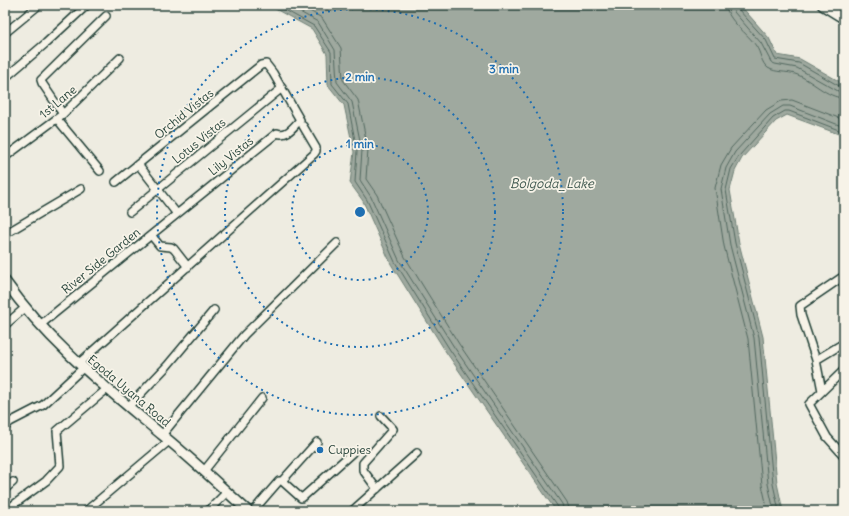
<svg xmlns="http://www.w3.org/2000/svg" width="849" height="516" viewBox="0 0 849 516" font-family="Delius,sans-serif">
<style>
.water{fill:#9fa99f;stroke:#6c7e74}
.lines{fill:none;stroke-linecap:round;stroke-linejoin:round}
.shore{stroke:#52685f;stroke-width:1}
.minor-casing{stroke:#1f3d34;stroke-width:10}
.major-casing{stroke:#1f3d34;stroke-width:12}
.highway-casing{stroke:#1f3d34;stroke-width:13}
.minor{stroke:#f7f3e8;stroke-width:7}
.major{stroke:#f7f3e8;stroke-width:9}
.highway{stroke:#f7f3e8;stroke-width:10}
.ring{fill:none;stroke:#1f6fb2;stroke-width:2;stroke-dasharray:2 4}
.poi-dot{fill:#1f6fb2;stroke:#f7f3e8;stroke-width:1.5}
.labels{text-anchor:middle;stroke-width:3.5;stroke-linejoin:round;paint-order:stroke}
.street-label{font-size:12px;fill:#1f3d34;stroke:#f7f3e8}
.poi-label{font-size:12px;fill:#1f3d34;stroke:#f7f3e8;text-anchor:start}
.water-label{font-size:13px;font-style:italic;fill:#3f584f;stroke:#f7f3e8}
.centre{fill:#1f6fb2;stroke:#f7f3e8;stroke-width:2}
.ring-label{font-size:12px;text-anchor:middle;font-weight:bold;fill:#1f6fb2;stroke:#f7f3e8;stroke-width:3.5;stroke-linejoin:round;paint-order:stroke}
</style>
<rect width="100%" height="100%" fill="#eeece1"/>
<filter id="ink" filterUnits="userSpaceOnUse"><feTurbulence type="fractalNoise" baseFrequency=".025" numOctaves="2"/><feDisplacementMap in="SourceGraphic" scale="8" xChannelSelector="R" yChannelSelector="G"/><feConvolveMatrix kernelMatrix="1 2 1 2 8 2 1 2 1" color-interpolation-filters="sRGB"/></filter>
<g filter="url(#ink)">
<path class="water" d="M268,5H740L769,38L777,55L800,59L844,84V136L787,115L776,121L742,158L735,171L730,190L739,243L763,337L777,483L783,511H556L446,352L391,264L363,201L350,183L354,152L344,105L328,85L327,54L312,29Z"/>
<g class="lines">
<path class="shore" d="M276,5L314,26L331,52L332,84L348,104L357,151L355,182L367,200L395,262L450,350L558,507L559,511
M287,5L318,22L335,50L337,82L352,102L362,150L360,180L371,197L399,260L454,347L562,504L564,511
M299,5L322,18L341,48L343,80L358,100L368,149L366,179L377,195L405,257L459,344L567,502L570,511
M726,5C727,21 748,33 756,46C761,53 761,63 768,68C776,73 786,71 795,74C811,79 827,98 844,98
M732,5L734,12L761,43L771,62L775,64L797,68L838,91L844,92
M737,5L738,9L766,40L775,59L799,63L841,87H844
M768,511L762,485L748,339L724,246L715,188L721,165L731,148L766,110L781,101L792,100L844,120
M774,511L768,484L754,338L730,245L721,189L726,168L735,152L770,114L783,106H790L844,127
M779,511L773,484L759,337L735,243L726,190L731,169L739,156L773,118L785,111H789L844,132"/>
<g class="minor-casing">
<path id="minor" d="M5,33L39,5
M5,78L46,43L87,5
M63,114L42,83L41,80L106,16
M57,119L100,171
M5,157L63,114L120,58
M138,164L177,214
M130,212L282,88
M5,234L81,189
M151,235L160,246L171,247L174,249L188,267
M5,325L25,308
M40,325L277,133C287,137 293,127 300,120L273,73L266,64L261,65L116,182
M816,360L844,343
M78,364L314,154L316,151V148L303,126
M844,370L809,404L827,437L844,456
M822,391L816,360L801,315L800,306L841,278L844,280
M128,407L167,366L214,310
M5,427L10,422L43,405L83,368
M162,435L244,335L337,243
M204,471L262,398
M282,481L317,442
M5,489L13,482
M377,489L363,470V463L393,429L381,416
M5,511L46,481L60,466L57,431L107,389
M86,511L169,441
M208,511L227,492
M253,511L279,481H282L301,498L303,497L352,453
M352,511L417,453"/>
</g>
<g class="major-casing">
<path id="major" d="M5,281C48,342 104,386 161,434C191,458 219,485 248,511"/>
</g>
<g class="highway-casing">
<path id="highway" d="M823,5L844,18"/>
</g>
<use href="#minor" class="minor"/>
<use href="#major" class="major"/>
<use href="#highway" class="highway"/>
</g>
</g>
<g class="ring">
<circle cx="360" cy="212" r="68"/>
<circle cx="360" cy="212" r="135"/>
<circle cx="360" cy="212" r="203"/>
</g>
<circle class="poi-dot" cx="320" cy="450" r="4"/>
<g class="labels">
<g class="street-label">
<text transform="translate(58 102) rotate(-40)" y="4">1st Lane</text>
<text transform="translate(184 114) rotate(-39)" y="4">Orchid Vistas</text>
<text transform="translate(199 141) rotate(-39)" y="4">Lotus Vistas</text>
<text transform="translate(231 156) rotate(-39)" y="4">Lily Vistas</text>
<text transform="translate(101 261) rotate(-39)" y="4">River Side Garden</text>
<text transform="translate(129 391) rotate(40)" y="4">Egoda Uyana Road</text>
</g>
<g class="poi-label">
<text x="328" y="454">Cuppies</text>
</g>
<g class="water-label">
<text x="552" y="188">Bolgoda_Lake</text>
</g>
</g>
<circle cx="360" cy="212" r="6" class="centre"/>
<g class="ring-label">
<text x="504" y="73">3 min</text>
<text x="360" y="81">2 min</text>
<text x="360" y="148">1 min</text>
</g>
<rect width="849" height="516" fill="none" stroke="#f7f3e8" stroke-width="20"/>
<rect x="10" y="10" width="829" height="496" fill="none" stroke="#1f3d34" stroke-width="1.5" filter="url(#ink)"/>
</svg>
